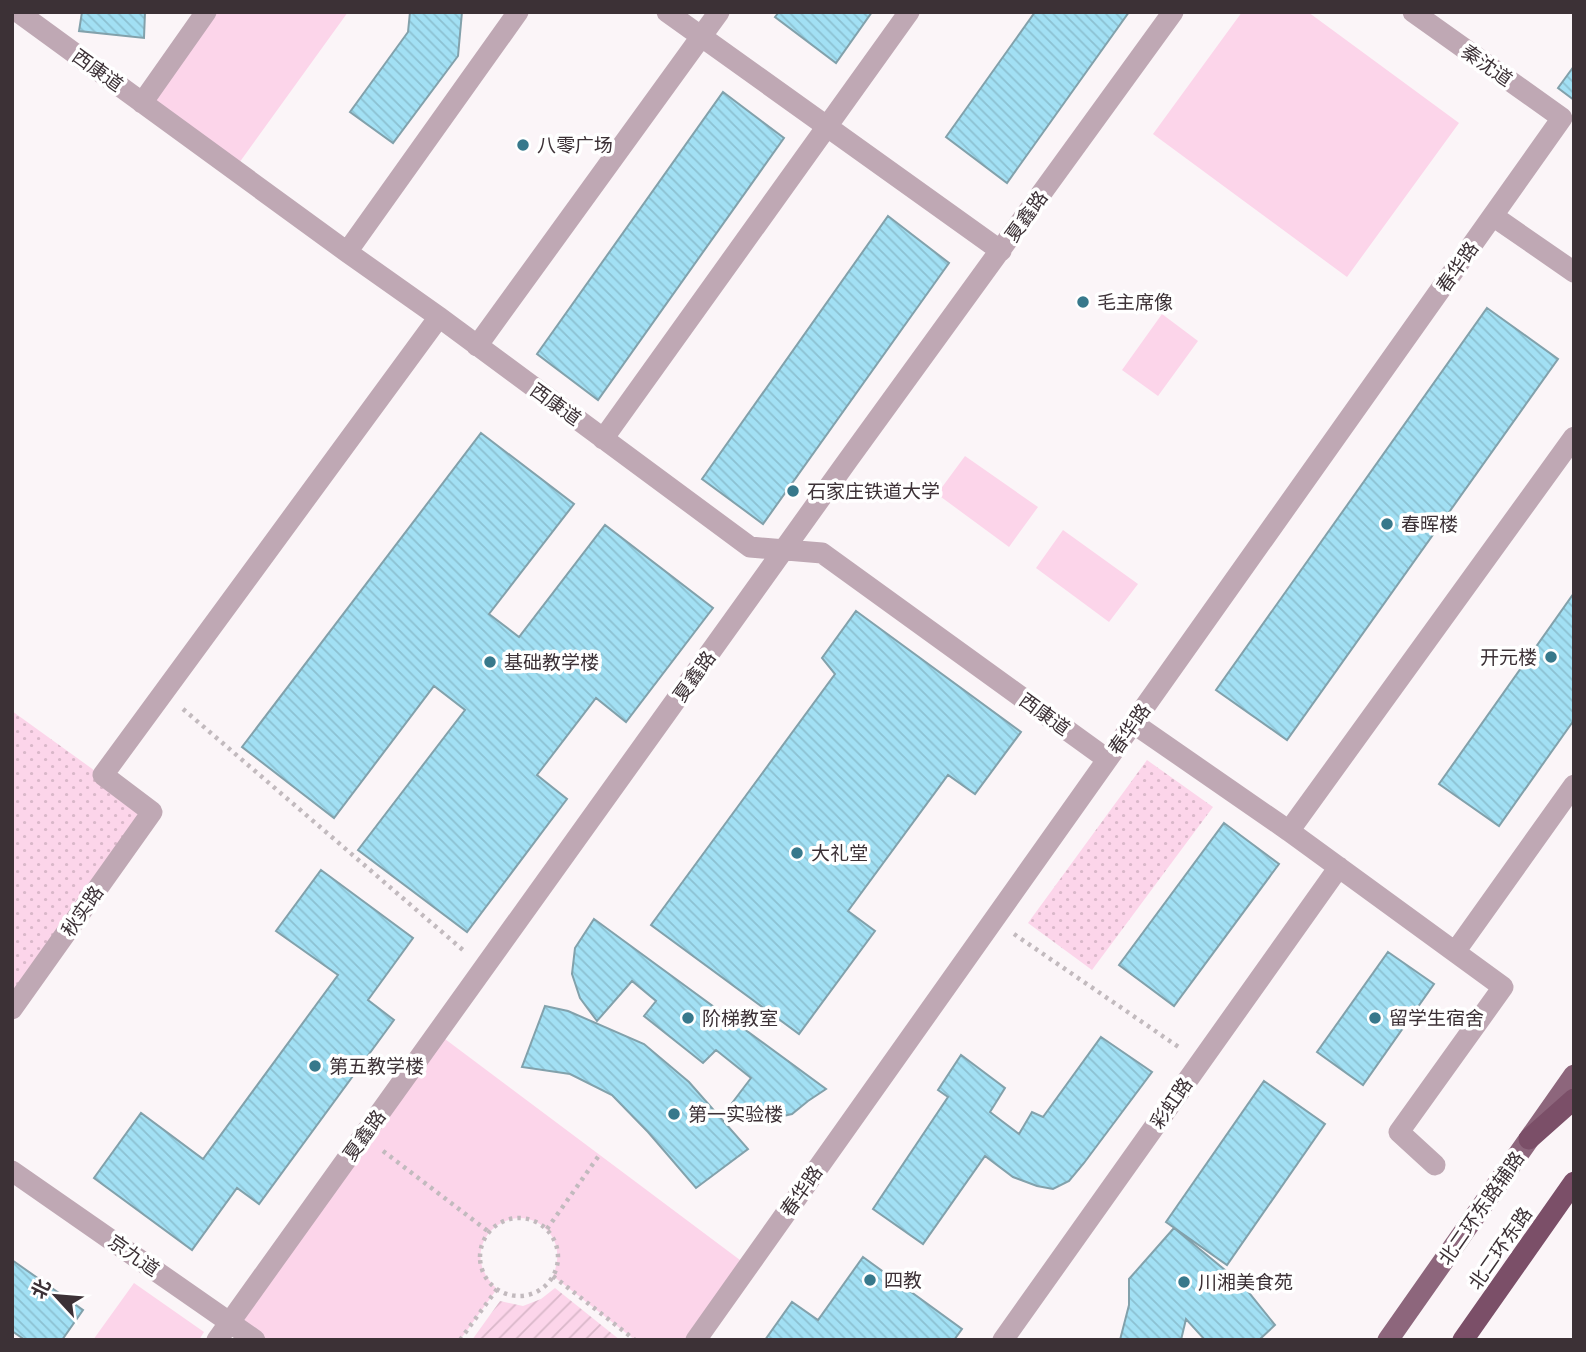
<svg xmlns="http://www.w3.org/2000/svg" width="1586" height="1352" viewBox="0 0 1586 1352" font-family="Signika,'Noto Sans SC',sans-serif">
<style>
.grass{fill:url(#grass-dots)}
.park{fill:#fcd5ea}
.garden{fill:url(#garden-furrows)}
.building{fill:url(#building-back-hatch);stroke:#82a1ab;stroke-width:2}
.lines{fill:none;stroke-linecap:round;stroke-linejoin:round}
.path{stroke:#c2babe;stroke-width:4.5;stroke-dasharray:3.5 5;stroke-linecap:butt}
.minor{stroke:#bfa8b4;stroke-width:21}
.major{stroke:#8d667c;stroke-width:21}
.highway{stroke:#7b4f68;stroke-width:21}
.poi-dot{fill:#37788b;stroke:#fff;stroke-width:2.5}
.labels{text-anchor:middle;stroke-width:7;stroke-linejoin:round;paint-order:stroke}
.street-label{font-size:19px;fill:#3c3136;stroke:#fff}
.poi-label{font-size:19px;fill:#3c3136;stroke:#fff;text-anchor:start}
</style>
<defs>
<pattern id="grass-dots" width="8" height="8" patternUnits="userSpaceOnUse" patternTransform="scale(1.75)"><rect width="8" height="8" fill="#fcd5ea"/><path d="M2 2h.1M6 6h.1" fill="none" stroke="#d9b7c9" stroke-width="1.8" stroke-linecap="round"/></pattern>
<pattern id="garden-furrows" width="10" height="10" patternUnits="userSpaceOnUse" patternTransform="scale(1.75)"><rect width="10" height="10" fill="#fcd5ea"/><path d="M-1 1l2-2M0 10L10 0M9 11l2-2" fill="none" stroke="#d9b7c9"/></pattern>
<pattern id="building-back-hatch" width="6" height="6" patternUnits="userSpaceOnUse" patternTransform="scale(1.75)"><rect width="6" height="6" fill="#a2e0f4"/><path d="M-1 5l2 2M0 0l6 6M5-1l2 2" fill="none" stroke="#8cc1d2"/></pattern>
</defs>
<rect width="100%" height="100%" fill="#fbf5f8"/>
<path class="grass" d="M12,711L152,812L12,1009Z
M1147,760L1213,807L1092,970L1028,923Z"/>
<path class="park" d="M206,12H348L234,170L142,103Z
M1242,12H1308L1459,123L1347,277L1153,134Z
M1162,314L1198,341L1158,396L1122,370Z
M965,456L1038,507L1009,547L937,494Z
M1063,530L1138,584L1109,622L1036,568Z
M437,1033L748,1266L696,1340H635L553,1276C558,1263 560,1248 551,1235C518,1190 449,1244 497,1289L460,1340H255L230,1322Z
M134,1283L204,1332L199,1340H93Z"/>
<path class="garden" d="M555,1288L620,1340H472L500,1301L523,1306L541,1299Z"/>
<path class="building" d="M82,12H145L144,38L79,31Z
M410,12H462L458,56L393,143L350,112L408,32Z
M779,12H872L836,63L775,17Z
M1035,12H1129L1007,183L946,137Z
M1574,66V100L1558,88Z
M723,92L784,138L598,400L537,354Z
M888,216L949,263L763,524L702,479Z
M1487,308L1558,359L1287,740L1216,690Z
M481,433L574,504L489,614L519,637L605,525L713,608L626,722L596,698L537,775L567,799L467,932L358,850L465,710L434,686L334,818L242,747Z
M1574,593V720L1499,826L1439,784Z
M856,611L1021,732L975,794L948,775L848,911L875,931L799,1034L651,925L835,674L822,658Z
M1224,823L1279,864L1174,1006L1119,965Z
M321,870L413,938L368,1000L394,1020L259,1204L237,1188L192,1250L94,1178L141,1113L203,1159L338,975L276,931Z
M594,919L826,1089L808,1101L792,1114L779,1117L764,1119L726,1111L751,1078L716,1050L703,1063L644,1016L656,1001L632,981L597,1021L580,998L572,974L575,948Z
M1388,952L1434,984L1363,1085L1317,1052Z
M545,1006L568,1011L644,1044L689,1082L748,1149L696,1188L648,1132L612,1095L570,1074L522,1067Z
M1101,1037L1152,1072L1084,1163L1069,1181L1053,1189L1037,1186L1013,1177L985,1156L923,1244L873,1209L948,1097L938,1090L961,1055L1005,1088L990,1112L1019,1134L1032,1112L1043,1117Z
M1264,1081L1325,1124L1227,1265L1166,1222Z
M1174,1228L1242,1284L1275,1325L1259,1340H1205L1186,1319L1181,1340H1120L1129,1305V1279Z
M863,1257L962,1329L954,1340H765L792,1302L818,1320Z
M12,1260L83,1310L62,1340H25L12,1331Z"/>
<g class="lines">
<path class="path" d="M183,709L463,950
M1014,934L1180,1048
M383,1151L489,1232
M480 1257a39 39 0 1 1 78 0a39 39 0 1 1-78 0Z
M547,1229L600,1154
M553,1276L635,1340
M460,1340L497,1289"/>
<path class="minor" d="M18,12L347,252L439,317L750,547L822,553L1107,759
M667,12L1001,251
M142,103L206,12
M1493,216L1574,272
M347,252L518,12
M477,346L719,12
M603,439L909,12
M1133,723L1289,831L1503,987L1399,1132L1435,1165
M1289,831L1574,437
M1455,952L1574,785
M12,1009L152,812L103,775L439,317
M12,1171L255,1340
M217,1340L848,460L1173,12
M696,1340L1562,118L1413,12
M1003,1340L1339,867"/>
<path class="major" d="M1388,1340L1574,1075"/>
<path class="highway" d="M1529,1139L1574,1099
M1463,1340L1574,1182"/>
</g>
<g class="poi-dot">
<circle cx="523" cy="145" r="7"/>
<circle cx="1083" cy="302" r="7"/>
<circle cx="793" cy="491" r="7"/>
<circle cx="1387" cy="524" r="7"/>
<circle cx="1551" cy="657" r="7"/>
<circle cx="490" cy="662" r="7"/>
<circle cx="797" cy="853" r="7"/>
<circle cx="688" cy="1018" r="7"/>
<circle cx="1375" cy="1018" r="7"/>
<circle cx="315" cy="1066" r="7"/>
<circle cx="674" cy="1114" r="7"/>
<circle cx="870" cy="1280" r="7"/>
<circle cx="1184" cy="1282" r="7"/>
</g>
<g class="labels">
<g class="street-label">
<text transform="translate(1487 65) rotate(35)" y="7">秦沈道</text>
<text transform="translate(98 70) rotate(36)" y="7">西康道</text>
<text transform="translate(1026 216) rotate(-54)" y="7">夏鑫路</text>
<text transform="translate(1457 267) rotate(-55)" y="7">春华路</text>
<text transform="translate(556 404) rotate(36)" y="7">西康道</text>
<text transform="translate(694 676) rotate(-54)" y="7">夏鑫路</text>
<text transform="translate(1045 714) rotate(36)" y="7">西康道</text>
<text transform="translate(1129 729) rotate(-55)" y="7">春华路</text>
<text transform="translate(82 911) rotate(-55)" y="7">秋实路</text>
<text transform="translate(1171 1103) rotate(-55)" y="7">彩虹路</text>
<text transform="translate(364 1135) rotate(-54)" y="7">夏鑫路</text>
<text transform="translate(801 1191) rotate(-55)" y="7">春华路</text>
<text transform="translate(1481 1208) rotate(-55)" y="7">北二环东路辅路</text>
<text transform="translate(1500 1248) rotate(-55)" y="7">北二环东路</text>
<text transform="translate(134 1255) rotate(35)" y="7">京九道</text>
</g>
<g class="poi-label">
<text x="537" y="152">八零广场</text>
<text x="1097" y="309">毛主席像</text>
<text x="807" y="498">石家庄铁道大学</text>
<text x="1401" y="531">春晖楼</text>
<text x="1537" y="664" text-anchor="end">开元楼</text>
<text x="504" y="669">基础教学楼</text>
<text x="811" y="860">大礼堂</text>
<text x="702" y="1025">阶梯教室</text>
<text x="1389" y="1025">留学生宿舍</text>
<text x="329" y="1073">第五教学楼</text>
<text x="688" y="1121">第一实验楼</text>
<text x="884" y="1287">四教</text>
<text x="1198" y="1289">川湘美食苑</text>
</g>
</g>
<rect width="1586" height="1352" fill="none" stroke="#3c3136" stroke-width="28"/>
<g transform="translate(56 1296) rotate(296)" stroke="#ffffff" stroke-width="5" paint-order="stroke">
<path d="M0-5L12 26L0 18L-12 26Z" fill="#3c3136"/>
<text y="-10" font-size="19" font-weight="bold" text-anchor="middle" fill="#3c3136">北</text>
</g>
</svg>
